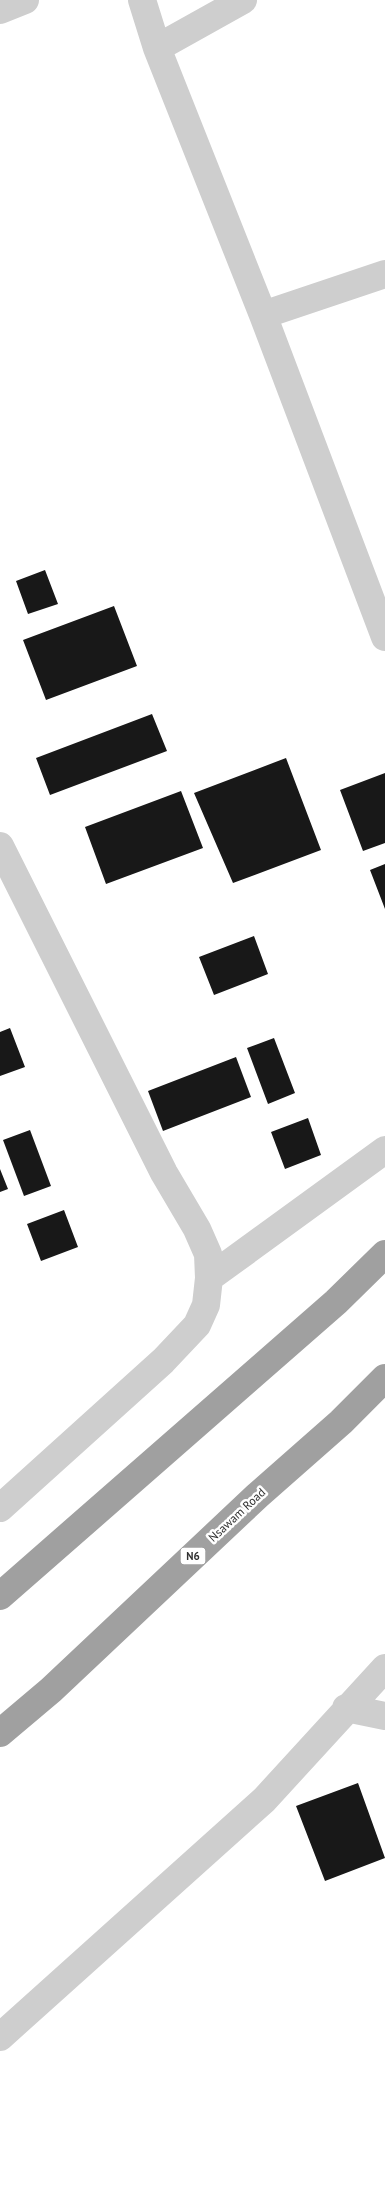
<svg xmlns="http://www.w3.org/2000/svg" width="385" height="2202" viewBox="0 0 385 2202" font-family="'PT Sans',sans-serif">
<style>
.building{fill:#181818}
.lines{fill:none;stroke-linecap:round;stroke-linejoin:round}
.minor{stroke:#cecece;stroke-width:28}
.trunk{stroke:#a0a0a0;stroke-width:28}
.labels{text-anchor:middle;stroke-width:5;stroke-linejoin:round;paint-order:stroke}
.shield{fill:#fff;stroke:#6f6f6f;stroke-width:1}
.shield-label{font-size:11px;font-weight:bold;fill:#313131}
.street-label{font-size:12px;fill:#313131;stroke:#fff}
</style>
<rect width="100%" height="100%" fill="#fff"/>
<path class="building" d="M45,570L58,604L28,614L16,581Z
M114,606L137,666L46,700L23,640Z
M152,714L167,751L50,795L36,758Z
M286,758L321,850L233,883L194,793Z
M385,773V843L363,851L340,790Z
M181,791L203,848L106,884L85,827Z
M385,864V909L370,870Z
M254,936L268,974L214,995L199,957Z
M10,1028L25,1067L0,1076V1032Z
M274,1038L295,1093L268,1104L247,1048Z
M236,1057L251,1097L163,1131L148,1091Z
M308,1118L321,1155L285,1169L271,1132Z
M30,1130L51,1186L24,1196L3,1140Z
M0,1169L8,1189L0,1192Z
M64,1210L78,1247L41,1261L27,1224Z
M358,1783L385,1858L325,1881L296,1806Z"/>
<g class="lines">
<path class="minor" d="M142,0L157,48L263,315L385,637
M0,10L25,0
M157,48L243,0
M263,315L385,274
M0,846L164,1173L197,1229L208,1254L209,1278L206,1305L197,1325L163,1361L0,1508
M209,1278L385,1150
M346,1708L385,1716
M0,2037L264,1800L385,1668"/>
<path class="trunk" d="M0,1596L336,1302L385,1254
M0,1733L51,1690L257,1496L341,1422L385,1378"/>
</g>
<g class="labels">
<rect class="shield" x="180.5" y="1547.5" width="25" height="17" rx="4"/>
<g class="shield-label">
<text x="193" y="1560">N6</text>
</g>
<g class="street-label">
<text transform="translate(237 1515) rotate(-43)" y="4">Nsawam Road</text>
</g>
</g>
</svg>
